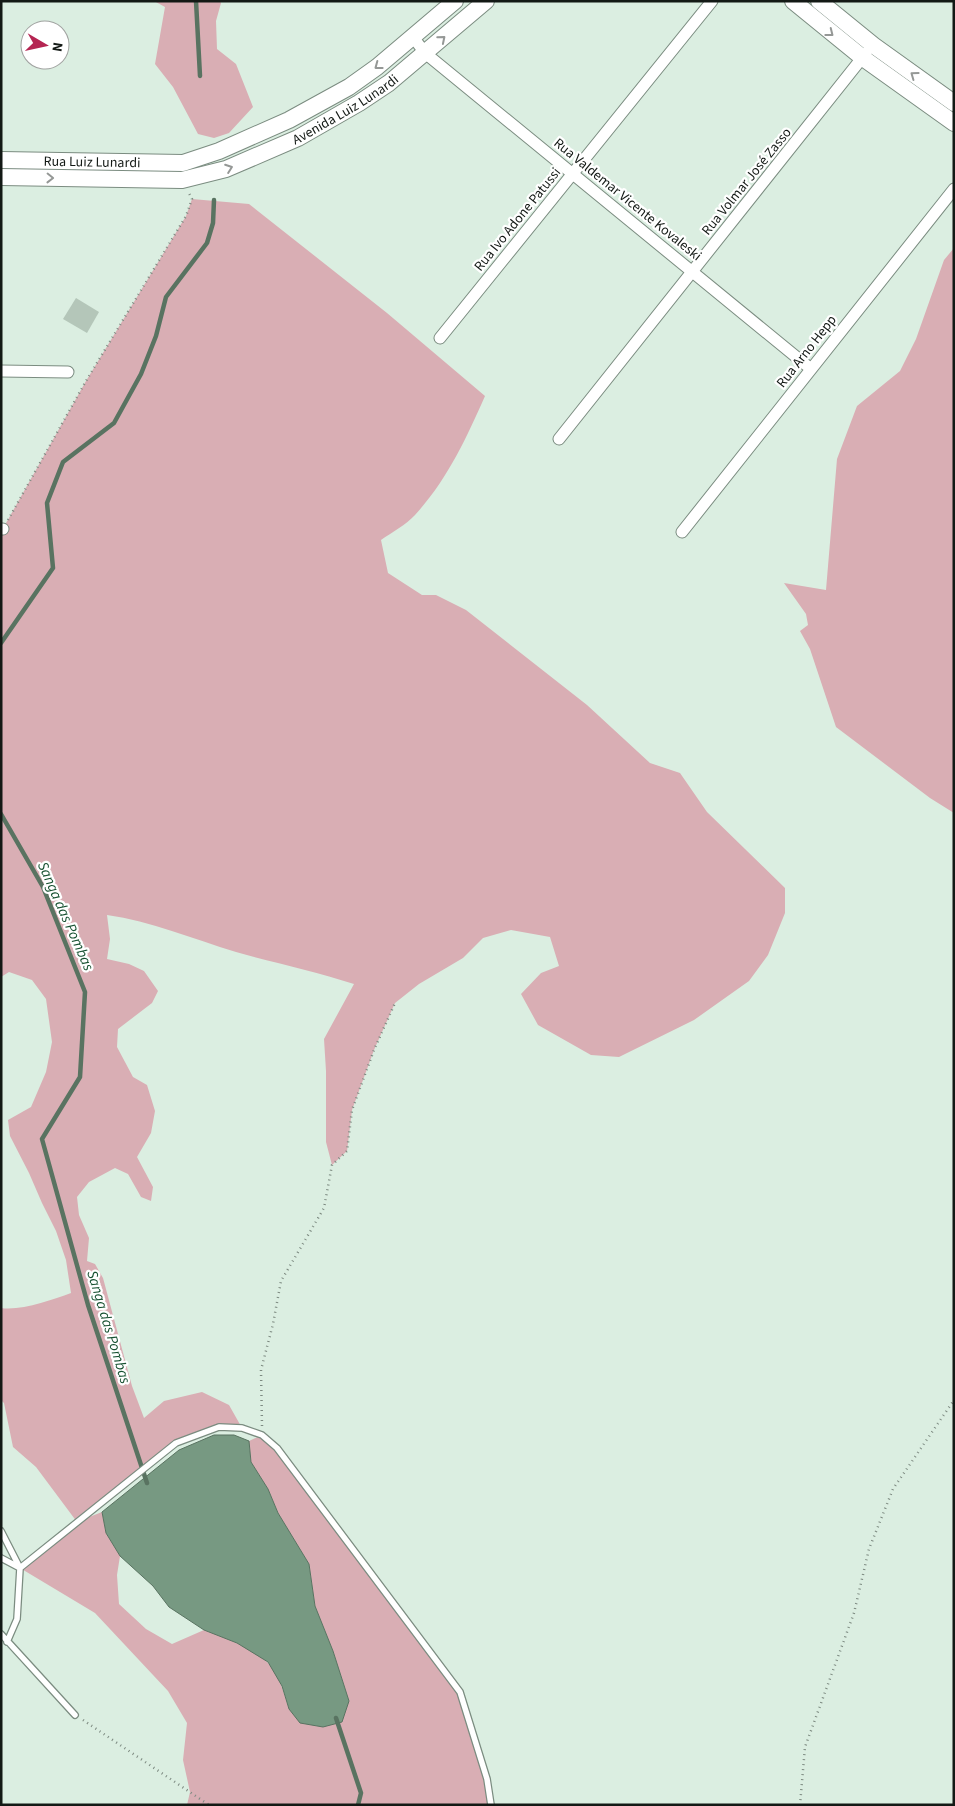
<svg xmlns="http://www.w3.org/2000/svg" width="955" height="1806" viewBox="0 0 955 1806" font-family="'Source Sans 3',sans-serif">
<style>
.green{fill:#d9aeb4}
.water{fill:#779982;stroke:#597361}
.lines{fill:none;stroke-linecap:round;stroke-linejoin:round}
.stream{stroke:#597361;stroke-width:4.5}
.building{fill:#b4c6b9}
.lane-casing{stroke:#7b8c80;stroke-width:8}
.street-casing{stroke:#7b8c80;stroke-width:13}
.secondary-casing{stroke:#7b8c80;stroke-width:18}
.path{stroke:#7d8a81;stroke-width:2.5;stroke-dasharray:1 4;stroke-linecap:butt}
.lane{stroke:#fff;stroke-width:5.5}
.street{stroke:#fff;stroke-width:11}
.secondary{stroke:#fff;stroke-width:16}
.oneway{stroke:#959896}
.labels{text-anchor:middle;stroke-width:4.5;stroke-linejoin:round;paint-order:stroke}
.street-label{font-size:14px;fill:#131915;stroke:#fff}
.water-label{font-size:15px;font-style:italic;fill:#175131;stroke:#fff}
</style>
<rect width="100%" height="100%" fill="#dbeee1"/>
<path class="green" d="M154,1H220L221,3L216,21L217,49L236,64L253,107L229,133L214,138L198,134L173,87L155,64L165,7Z
M192,199L249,204L387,313L485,396C466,439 447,480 415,515C406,525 392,532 381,540L388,573L422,595H436L466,610L587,705L650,763L680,773L707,812L785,888V913L768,955L749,981L694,1020L619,1057L591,1055L538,1025L521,994L541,973L559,966L550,937L511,930L483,938L463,958L419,984L395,1003L374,1050L352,1110L347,1151L332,1165L326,1142V1071L324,1039L354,984C315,971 275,963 236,952C193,939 151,921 107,915L110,939L107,959L129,964L144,971L158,991L152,1003L118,1029L117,1047L133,1077L147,1085L155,1111L151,1133L137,1157L153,1187L151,1201L141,1197L128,1174L115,1168L89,1182L77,1197L79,1215L89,1238L87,1261L95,1264L103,1278L132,1386L144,1418L164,1401L202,1392L229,1405L242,1428L219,1427L176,1443L79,1521L102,1512L106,1533L120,1556L117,1575L119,1604L146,1629L172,1644L204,1630C223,1637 253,1648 267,1662C279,1673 284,1694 289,1709L349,1701L333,1651L315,1606L309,1564L278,1513L268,1489L251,1462L249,1441L262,1435L277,1448L460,1692L491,1805H187L190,1792L183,1760L187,1723L168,1691L95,1613L20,1568L77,1522L36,1467L13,1447L4,1403L1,1400V1308C21,1311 52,1300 71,1293L66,1260L56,1231L42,1203L29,1173L10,1136L8,1120L31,1107L46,1072L52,1042L46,999L32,980L9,972L1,977V532L86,381L186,216Z
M954,248V813L930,798L836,727L810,649L800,631L808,625L806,614L784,583L826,590L837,459L857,406L900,371L916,339L944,260Z"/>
<path class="water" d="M214,1435H234L249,1441L251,1462L268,1489L278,1513L309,1564L315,1606L333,1651L349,1701L342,1722L323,1727L300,1723L289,1709L282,1686L268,1662L237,1643L204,1630L169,1607L153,1586L120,1556L106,1533L102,1512L179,1450Z"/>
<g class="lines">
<path class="stream" d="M196,1L200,76
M1,643L53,568L47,503L63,462L114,423L141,374L156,336L166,297L207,243L213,223L214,200
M1,814L43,887L85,992L80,1077L42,1139L88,1305L147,1483
M336,1718L361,1793L358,1805"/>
</g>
<path class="building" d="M76,298L99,312L87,333L63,319Z"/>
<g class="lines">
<g class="lane-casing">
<path id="lane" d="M1,1531L20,1568L176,1443L219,1427L242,1428L262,1435L277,1448L460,1692L487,1779L491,1805
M1,1558L20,1568L17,1619L7,1642
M1,1634L75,1715"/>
</g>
<g class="street-casing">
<path id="street" d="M413,37L425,53L811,369
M440,338L712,1
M1,371L68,372
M559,439L866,53
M1,529H3
M682,532L954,189"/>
</g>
<g class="secondary-casing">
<g id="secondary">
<path d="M793,1L863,58L954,123"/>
<path d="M819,1L873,45L954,103"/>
<path id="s1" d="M1,160L183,163L219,151L289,120L349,87L377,67L455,1"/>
<path id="s2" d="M1,177L182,180L226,169L298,138L359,103L389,83L486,1"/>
</g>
</g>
<path class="path" d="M8,520L86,381L186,216L192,199L189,193
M262,1426L261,1370L273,1324L281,1281L324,1208L332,1165L347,1151L352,1110L374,1050L395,1003
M83,1720L209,1805
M800,1805L805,1747L854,1613L869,1549L893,1489L954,1400"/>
<use href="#lane" class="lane"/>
<use href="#street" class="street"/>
<use href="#secondary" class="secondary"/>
</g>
<defs><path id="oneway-chevron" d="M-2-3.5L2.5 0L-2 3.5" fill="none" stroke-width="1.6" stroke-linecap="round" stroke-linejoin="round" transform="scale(1.25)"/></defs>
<g class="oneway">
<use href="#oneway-chevron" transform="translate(830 33) rotate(38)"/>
<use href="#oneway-chevron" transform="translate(442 39) rotate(-40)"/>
<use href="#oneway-chevron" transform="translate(378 66) rotate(143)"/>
<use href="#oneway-chevron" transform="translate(914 75) rotate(-144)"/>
<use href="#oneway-chevron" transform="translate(229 168) rotate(-20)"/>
<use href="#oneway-chevron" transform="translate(50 178) rotate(1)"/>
</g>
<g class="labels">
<g class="street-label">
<text dy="5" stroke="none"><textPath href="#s2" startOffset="360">Avenida Luiz Lunardi</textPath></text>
<text dy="5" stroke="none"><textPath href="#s1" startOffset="91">Rua Luiz Lunardi</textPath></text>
<text transform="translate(746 181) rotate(-51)" y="5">Rua Volmar José Zasso</text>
<text transform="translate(628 199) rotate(39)" y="5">Rua Valdemar Vicente Kovaleski</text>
<text transform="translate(517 219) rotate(-51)" y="5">Rua Ivo Adone Patussi</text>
<text transform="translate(806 351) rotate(-52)" y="5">Rua Arno Hepp</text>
</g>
<g class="water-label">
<text transform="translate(66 916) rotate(66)" y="5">Sanga das Pombas</text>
<text transform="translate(109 1327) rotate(73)" y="5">Sanga das Pombas</text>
</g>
</g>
<rect width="955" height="1806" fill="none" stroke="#131915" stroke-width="5"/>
<g transform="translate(45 45) rotate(99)"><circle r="24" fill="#ffffff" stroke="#a1a3a1"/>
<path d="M0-4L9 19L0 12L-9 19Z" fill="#b52552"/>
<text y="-8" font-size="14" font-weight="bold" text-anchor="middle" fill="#131915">N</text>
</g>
</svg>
